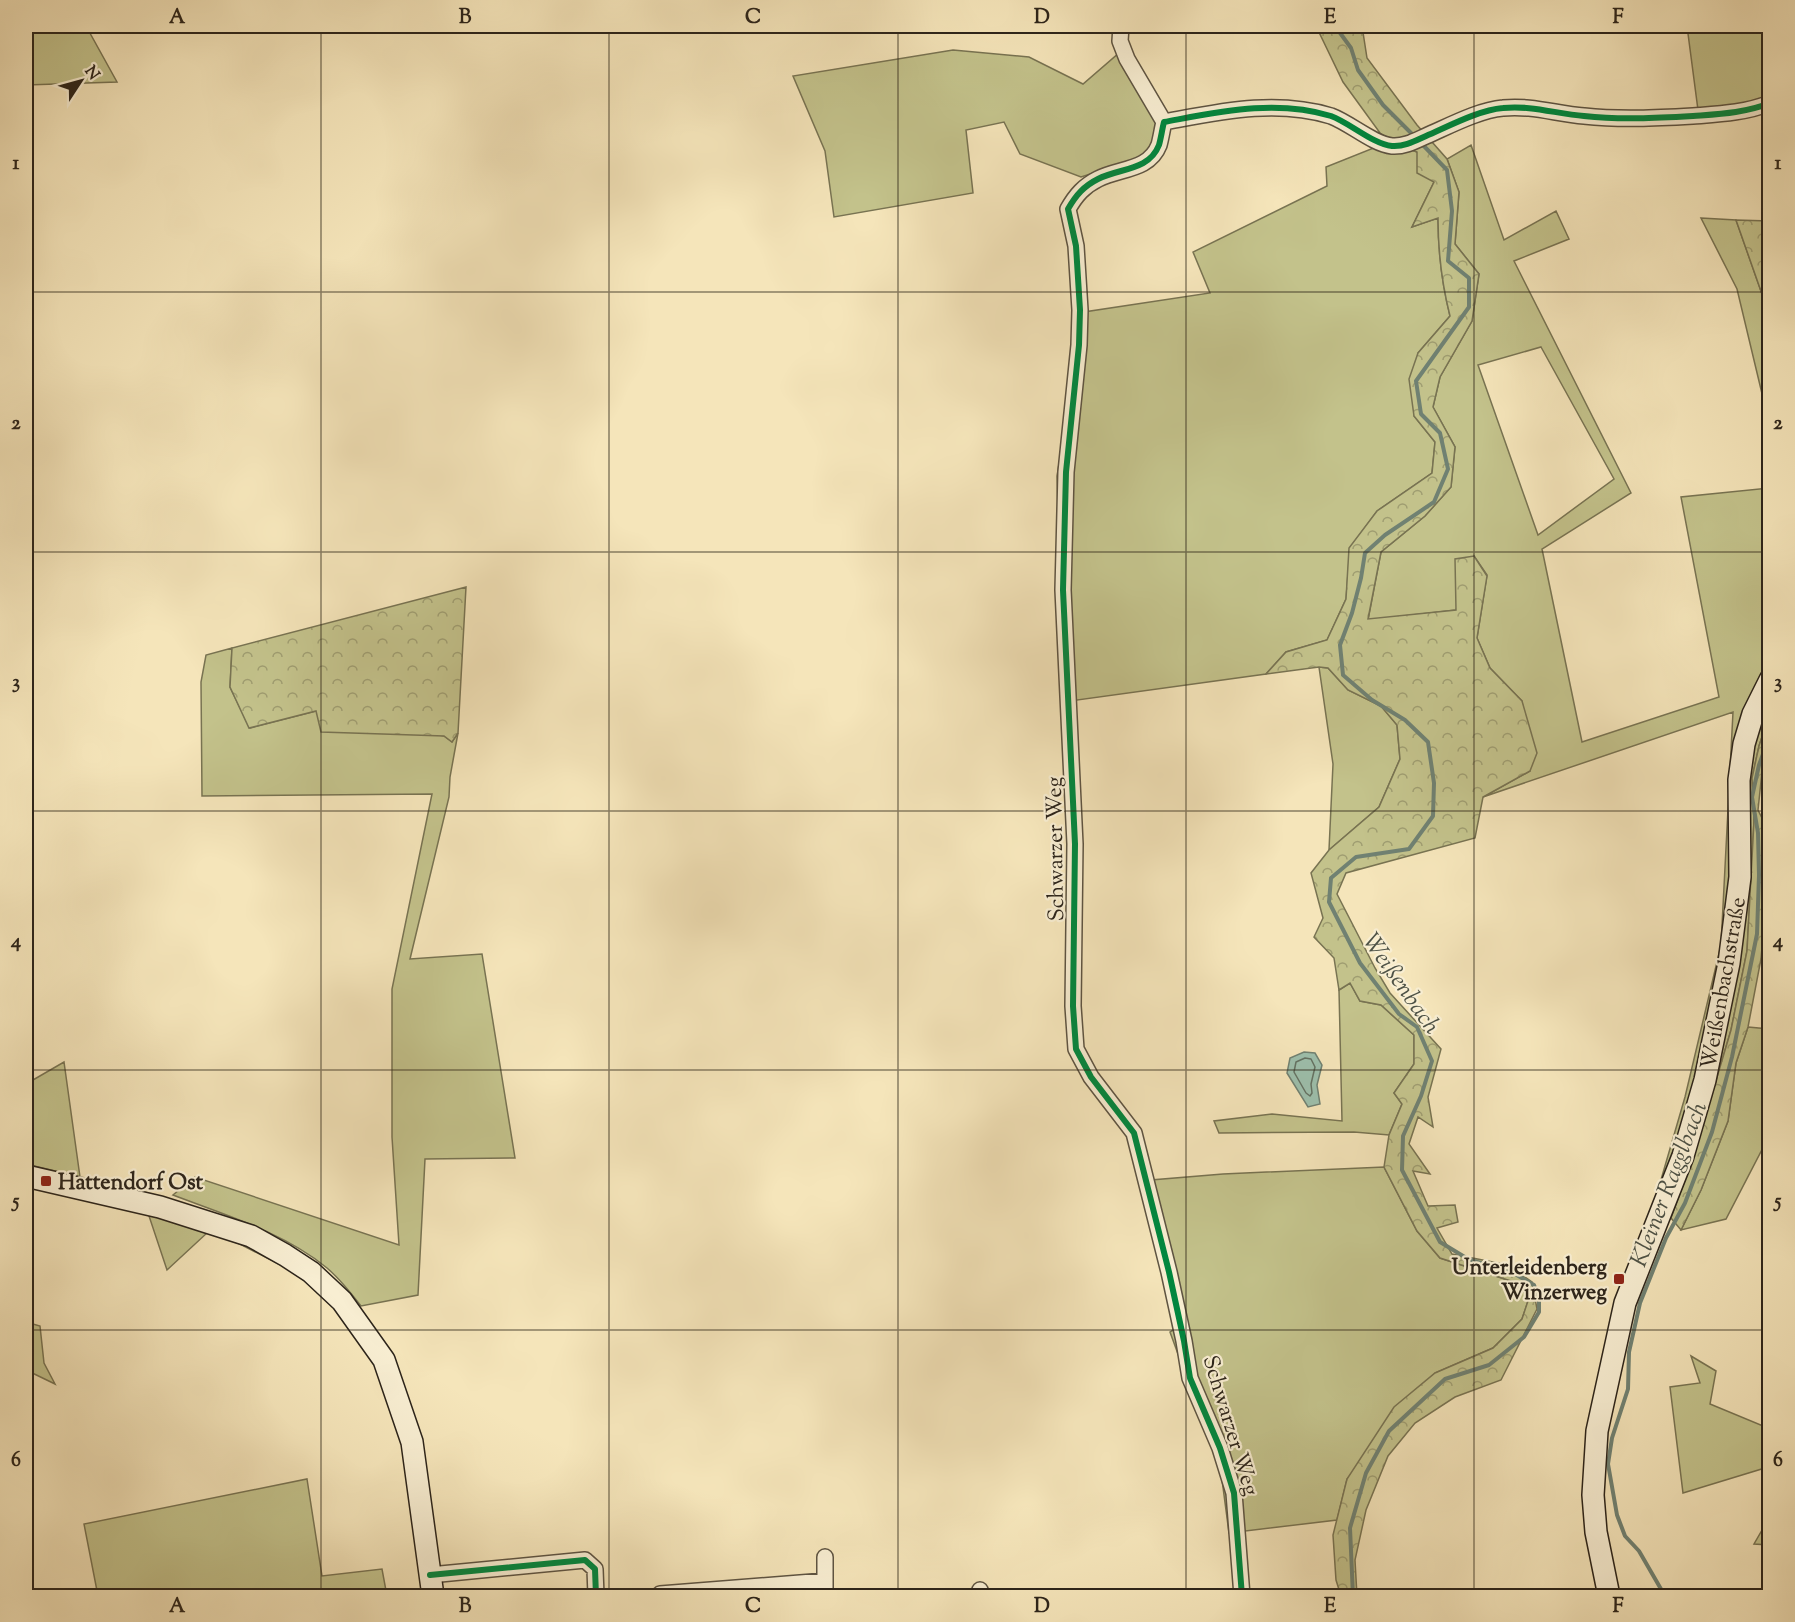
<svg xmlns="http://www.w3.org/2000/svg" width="1795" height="1622" viewBox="0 0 1795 1622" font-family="'Sorts Mill Goudy',serif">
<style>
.green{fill:#c3c28b;stroke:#787352;stroke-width:1.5;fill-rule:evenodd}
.forest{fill:url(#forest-crowns);stroke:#787352;stroke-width:1.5}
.water{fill:#9dbfac;stroke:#708172;stroke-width:1.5}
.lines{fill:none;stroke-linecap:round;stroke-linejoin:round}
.shore{stroke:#647263;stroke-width:1.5}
.stream{stroke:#708172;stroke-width:4}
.minor-casing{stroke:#5e5442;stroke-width:18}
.secondary-casing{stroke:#2c241a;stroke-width:24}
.minor{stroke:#f8eed2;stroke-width:15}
.secondary{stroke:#f8eed2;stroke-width:21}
.cycleway-casing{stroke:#f8eed2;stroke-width:10}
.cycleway{stroke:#00873e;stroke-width:6}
.grid{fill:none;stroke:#2c241a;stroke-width:1.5;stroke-opacity:0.55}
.poi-dot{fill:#8f2418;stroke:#f8eed2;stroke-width:2}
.labels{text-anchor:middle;stroke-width:4.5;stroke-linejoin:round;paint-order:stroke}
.street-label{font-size:22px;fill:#2c241a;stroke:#f8eed2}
.poi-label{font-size:22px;font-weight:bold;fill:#2c241a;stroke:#f8eed2;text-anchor:start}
.water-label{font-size:24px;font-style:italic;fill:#4e5246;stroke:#f8eed2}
.neatline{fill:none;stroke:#2c241a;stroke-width:2}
.grid-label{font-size:20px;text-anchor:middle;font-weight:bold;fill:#2c241a}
</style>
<defs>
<pattern id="forest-crowns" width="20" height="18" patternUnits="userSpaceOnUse" patternTransform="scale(1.5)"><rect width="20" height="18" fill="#c3c28b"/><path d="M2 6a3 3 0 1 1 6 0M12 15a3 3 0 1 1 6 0" fill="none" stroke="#9f9d71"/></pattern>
</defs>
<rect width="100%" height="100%" fill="#f5e5ba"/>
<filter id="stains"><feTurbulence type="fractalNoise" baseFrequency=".00333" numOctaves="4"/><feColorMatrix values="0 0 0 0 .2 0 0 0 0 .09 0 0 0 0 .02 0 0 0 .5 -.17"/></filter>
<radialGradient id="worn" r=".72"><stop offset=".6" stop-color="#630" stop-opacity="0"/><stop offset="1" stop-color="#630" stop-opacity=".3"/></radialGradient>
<path class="green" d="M26,26H86L117,82L26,85Z
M1687,26H1769V99L1718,110H1698Z
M953,50L1029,57L1083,84L1119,53L1156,120L1154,146L1144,157L1081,177L1020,154L1004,122L966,130L973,193L834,217L825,151L793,76Z
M1391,141L1417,152L1434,182L1412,227L1438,218C1438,251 1442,284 1450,316L1418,353L1414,416L1435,442L1432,473L1377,511L1350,548L1346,599L1327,640L1286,652L1266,674L1063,702L1057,476L1084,312L1210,293L1193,252L1327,186L1326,167Z
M1471,145L1504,240L1556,211L1569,239L1514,261L1631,493L1542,549L1582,742L1719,697L1681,497L1769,488V716L1759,746L1752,778L1754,821L1747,951L1731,1030L1694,1155L1671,1218L1659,1202L1658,1190L1685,1097L1721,945L1733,712L1483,797L1530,771L1522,701L1490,668L1477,638L1487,575L1474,556L1456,610L1368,620L1381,552L1425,516L1451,487L1455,447L1433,407L1440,377L1472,321L1479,274L1455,244L1459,192L1447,159ZM1541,347L1614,479L1538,535L1478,365Z
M1701,218L1736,220L1769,314V423L1737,289Z
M232,648L230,687L250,728L316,711L444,736L452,742L458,733L450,777L449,797L410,959L482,954L515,1158L425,1159L418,1295L361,1306C351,1293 340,1279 327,1268C283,1232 225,1215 173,1195L195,1177L399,1245L392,1137V989L432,794L202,796L201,682L206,655Z
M1319,667L1328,668L1348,690L1381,706L1397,725L1400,759L1379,807L1329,850L1333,764Z
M1350,983L1360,1001L1381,1005L1414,1035V1064L1394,1093L1402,1104L1389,1135L1354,1132L1219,1133L1214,1121L1272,1114L1342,1121L1339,990Z
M1748,1027L1769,1029V1136L1726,1219L1681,1230L1701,1190L1728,1121L1736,1063Z
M64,1062L80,1177L26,1164V1084Z
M1384,1167L1417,1231L1440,1258L1517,1283L1529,1298L1522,1319L1493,1348L1435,1373L1347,1479L1337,1520L1229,1533L1221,1472L1170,1332L1184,1323L1151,1180L1223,1174Z
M147,1210L206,1228L293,1265L340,1311L294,1272L240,1244L208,1232L167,1270Z
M26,1322L40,1326L44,1363L55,1384L26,1370Z
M1691,1356L1716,1371L1710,1404L1763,1426L1768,1407H1769V1480L1765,1468L1683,1493L1670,1387L1700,1383Z
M307,1479L322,1576L382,1569L387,1596H98L84,1524Z
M1769,1518V1545L1754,1544Z"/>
<path class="forest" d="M1316,26H1362L1367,58L1417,125L1447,159L1459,192L1455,244L1479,274L1472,321L1440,377L1433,407L1455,447L1451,487L1425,516L1381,552L1368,619L1456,610L1455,559L1474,556L1487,576L1477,638L1490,668L1522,701L1537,753L1530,771L1483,797L1475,838L1346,873L1337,894L1375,968L1390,993L1441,1049L1428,1097L1433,1127L1418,1117L1409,1144L1430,1174L1413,1171L1428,1206L1455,1205L1458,1222L1437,1228L1452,1254L1508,1265L1532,1282L1537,1309L1501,1380L1455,1397L1415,1423L1388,1456L1366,1510L1355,1560L1357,1596H1341L1336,1580L1333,1535L1347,1479L1394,1407L1435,1373L1493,1348L1522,1319L1529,1298L1517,1283L1440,1258L1417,1231L1384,1167L1389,1135L1402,1104L1394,1093L1414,1064V1035L1381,1005L1360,1001L1350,983L1339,990L1334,958L1314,937L1323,918L1311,873L1329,850L1379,807L1400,759L1397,725L1381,706L1348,690L1328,668L1319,667L1266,674L1286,652L1327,640L1346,599L1349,548L1377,511L1432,473L1435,442L1414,416L1409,379L1418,353L1450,316C1442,284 1438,252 1438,218L1412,227L1434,182L1417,173V152L1391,141L1380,133L1343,82Z
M1736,220L1769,221V314Z
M466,587L458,733L452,742L444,736L321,732L316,711L249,728L230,687L232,648Z
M1769,716V753L1762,772L1758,810L1768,830V881L1761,959L1748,1027L1736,1063L1728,1121L1701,1190L1681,1230L1671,1218L1694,1155L1731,1030L1747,951L1754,821L1752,778L1759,746Z"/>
<path class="water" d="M1304,1052L1315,1053L1322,1065L1317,1085L1320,1104L1308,1107L1287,1073L1290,1058Z"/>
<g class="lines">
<path class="shore" d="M1305,1058L1311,1059L1315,1067L1311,1084L1312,1093L1310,1096L1306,1093L1294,1072L1296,1062Z"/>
<path class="stream" d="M1335,26L1351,48L1358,70L1383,105L1414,136
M1353,1596L1350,1528L1366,1473L1389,1431L1445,1379L1489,1365L1524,1337L1539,1312V1300L1534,1285L1515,1274L1468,1259L1440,1242L1402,1170L1403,1136L1421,1096L1432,1061L1417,1027L1399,1014L1360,963L1329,902L1331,878L1356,857L1409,849L1433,816L1434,783L1428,742L1405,720L1372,700L1343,675L1340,645L1352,613L1361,578L1365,553L1385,535L1434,502L1448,469L1440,433L1421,414L1416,381L1469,307V278L1448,261L1452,211L1447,170L1421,143
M1665,1596L1639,1551L1625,1536L1617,1515L1608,1464L1612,1438L1628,1389L1629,1352L1640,1303L1666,1238L1685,1203L1712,1132L1732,1057L1757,934L1759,875L1758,833L1752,797L1759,765L1770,735"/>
<g class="minor-casing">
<path id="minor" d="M1121,26L1120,41L1127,59L1164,122
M1164,122C1162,130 1161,138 1159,145C1149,171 1119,168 1098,179C1084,186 1076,195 1068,209L1076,246L1080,310L1079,345L1066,472L1063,590L1075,844L1073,1006L1076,1049L1091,1077L1134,1133L1169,1272L1184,1341L1190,1378L1220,1448L1234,1493L1242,1596
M1164,122C1219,112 1275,99 1331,116C1350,123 1373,144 1392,146C1404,147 1415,141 1426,136C1449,126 1479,110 1503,108C1531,105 1557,114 1584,116C1620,120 1657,118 1693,116C1719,114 1745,113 1770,103
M825,1557V1596
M430,1575L585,1560L595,1569L596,1596
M660,1594L825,1581
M980,1596V1590"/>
</g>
<g class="secondary-casing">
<path id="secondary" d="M26,1176L160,1207L251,1236L285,1255L311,1272L342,1301L384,1360L412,1442L433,1596
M1609,1596L1596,1532L1593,1495L1597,1431L1625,1303L1683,1156L1705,1080L1729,963L1740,877L1739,780L1744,744L1753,714L1770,680"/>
</g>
<use href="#minor" class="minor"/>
<use href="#secondary" class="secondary"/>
<g class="cycleway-casing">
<path id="cycleway" d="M430,1575L585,1560L595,1569L596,1596
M1242,1596L1234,1493L1220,1448L1190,1378L1184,1341L1169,1272L1134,1133L1091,1077L1076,1049L1073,1006L1075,844L1063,590L1066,472L1079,345L1080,310L1076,246L1068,209C1076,195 1084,186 1098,179C1119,168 1149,171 1159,145C1161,138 1162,130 1164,122C1219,112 1275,99 1331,116C1350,123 1373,144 1392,146C1404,147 1415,141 1426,136C1449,126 1479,110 1503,108C1531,105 1557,114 1584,116C1620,120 1657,118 1693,116C1719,114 1745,113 1770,103"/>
</g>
<use href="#cycleway" class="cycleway"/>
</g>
<path class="grid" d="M321,26V1596M609,26V1596M898,26V1596M1186,26V1596M1474,26V1596M26,292H1770M26,552H1770M26,811H1770M26,1070H1770M26,1330H1770"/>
<g class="poi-dot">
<rect x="40" y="1175" width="12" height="12" rx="3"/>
<rect x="1613" y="1273" width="12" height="12" rx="3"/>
</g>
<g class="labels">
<g class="street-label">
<text transform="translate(1054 849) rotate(-91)" y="8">Schwarzer Weg</text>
<text transform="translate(1722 983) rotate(-80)" y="8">Weißenbachstraße</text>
<text transform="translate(1232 1425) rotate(73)" y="8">Schwarzer Weg</text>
</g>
<g class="poi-label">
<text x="58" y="1189">Hattendorf Ost</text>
<text x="1607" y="1274" text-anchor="end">Unterleidenberg<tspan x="1607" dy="25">Winzerweg</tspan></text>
</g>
<g class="water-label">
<text transform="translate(1402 983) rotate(55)" y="8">Weißenbach</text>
<text transform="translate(1668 1184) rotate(-69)" y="8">Kleiner Ragglbach</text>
</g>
</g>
<rect width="1795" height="1622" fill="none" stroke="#f5e5ba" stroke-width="66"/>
<g transform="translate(81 81) rotate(54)" stroke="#f8eed2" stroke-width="4.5" paint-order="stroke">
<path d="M0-4.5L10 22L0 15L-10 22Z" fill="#2c241a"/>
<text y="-9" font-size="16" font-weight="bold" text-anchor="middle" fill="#2c241a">N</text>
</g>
<rect x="33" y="33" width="1729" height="1556" class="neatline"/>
<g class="grid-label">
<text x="177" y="23">A</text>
<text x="465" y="23">B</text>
<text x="753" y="23">C</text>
<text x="1042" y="23">D</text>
<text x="1330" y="23">E</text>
<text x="1618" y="23">F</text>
<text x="16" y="169">1</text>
<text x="1778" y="169">1</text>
<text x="16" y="429">2</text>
<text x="1778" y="429">2</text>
<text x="16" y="688">3</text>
<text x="1778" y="688">3</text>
<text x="16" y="947">4</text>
<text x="1778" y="947">4</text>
<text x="16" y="1207">5</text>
<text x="1778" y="1207">5</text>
<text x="16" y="1466">6</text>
<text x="1778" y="1466">6</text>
<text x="177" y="1612">A</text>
<text x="465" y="1612">B</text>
<text x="753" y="1612">C</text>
<text x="1042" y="1612">D</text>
<text x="1330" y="1612">E</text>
<text x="1618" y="1612">F</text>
</g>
<rect width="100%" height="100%" filter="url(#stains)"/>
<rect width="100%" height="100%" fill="url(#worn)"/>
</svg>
